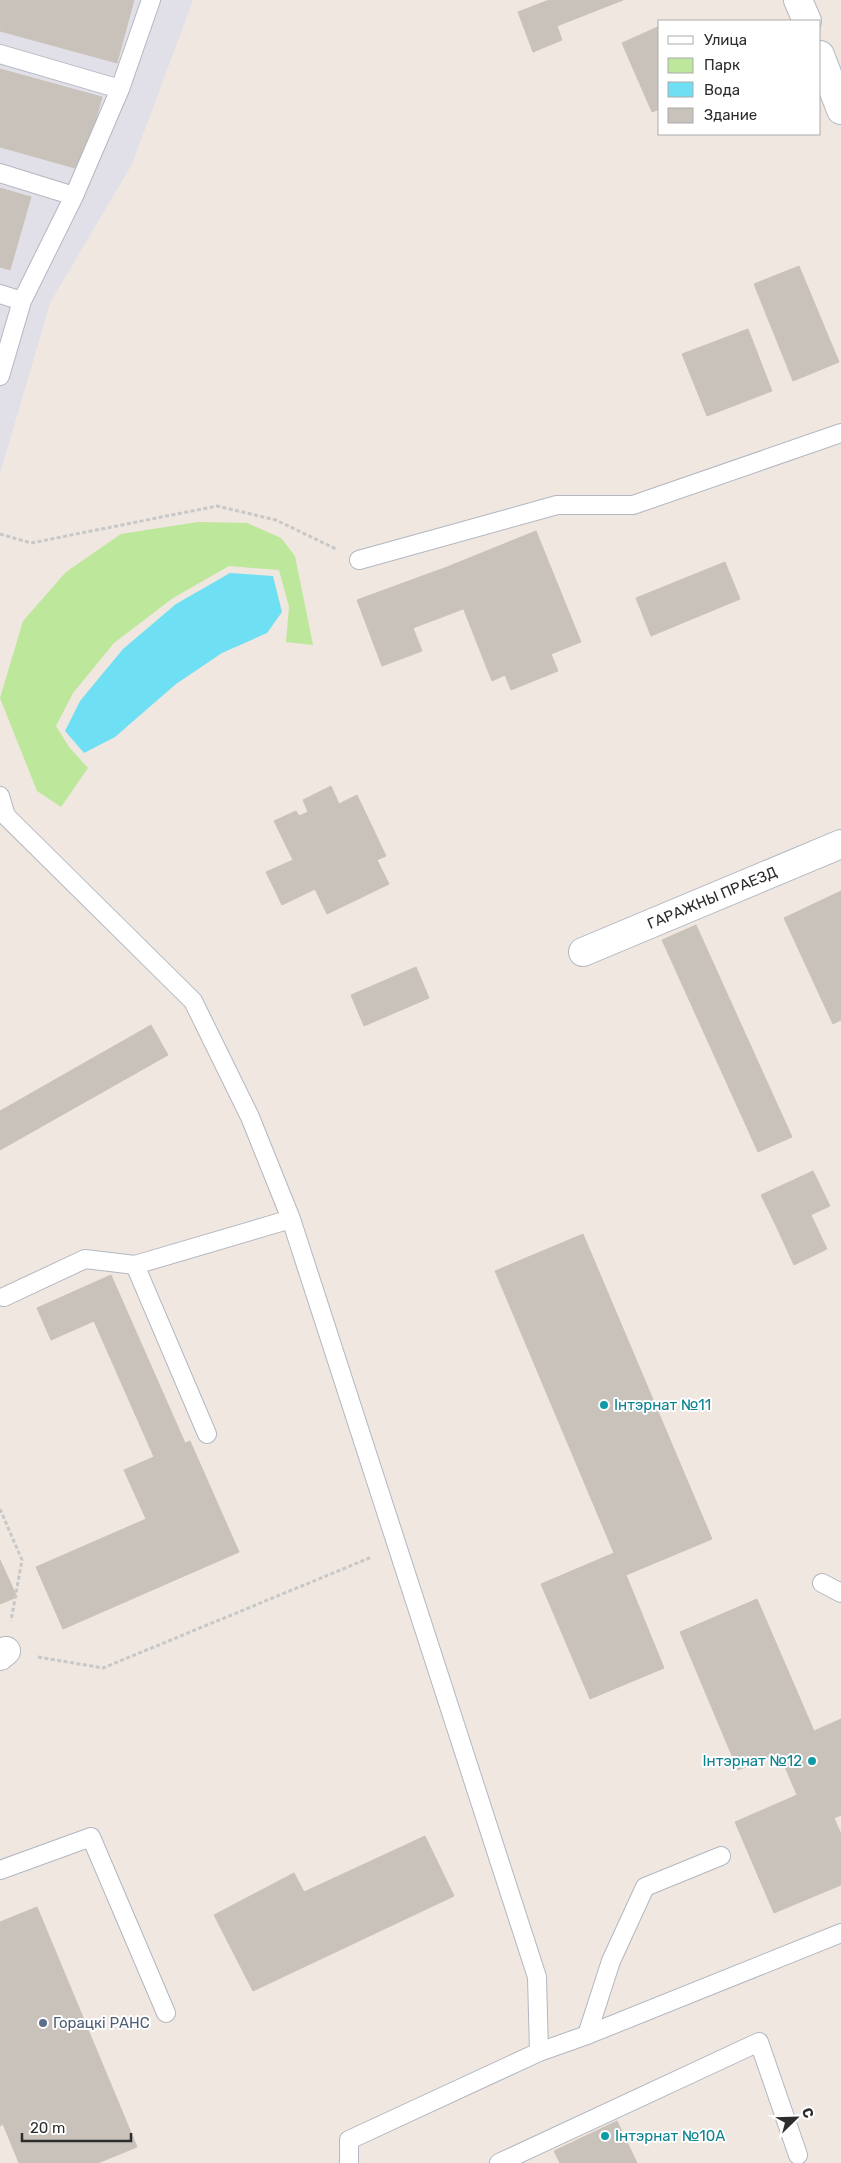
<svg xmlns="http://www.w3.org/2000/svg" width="841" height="2163" viewBox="0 0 841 2163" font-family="Rubik,sans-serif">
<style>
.industrial{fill:#e1e0e8}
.green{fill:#bde79a}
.water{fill:#6fe0f4}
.building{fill:#c8c2bb;stroke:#cbc3b9}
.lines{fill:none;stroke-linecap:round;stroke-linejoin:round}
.service-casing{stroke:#b3b7c1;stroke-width:20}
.minor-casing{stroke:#b3b7c1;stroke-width:30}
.path{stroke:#c8c8c8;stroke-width:3;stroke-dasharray:4 2.5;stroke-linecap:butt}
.service{stroke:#fff;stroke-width:18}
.minor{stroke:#fff;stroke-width:28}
.culture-dot{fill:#0f9aa8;stroke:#fff;stroke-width:2}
.service-dot{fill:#5c6f8a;stroke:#fff;stroke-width:2}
.labels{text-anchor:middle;stroke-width:4;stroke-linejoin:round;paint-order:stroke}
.street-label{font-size:15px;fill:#2d2d2d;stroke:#fff}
.culture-label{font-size:15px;fill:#0d838f;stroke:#fff;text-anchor:start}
.service-label{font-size:15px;fill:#4e5e75;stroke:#fff;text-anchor:start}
</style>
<rect width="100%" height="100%" fill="#efe7e0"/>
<path class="industrial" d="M0,0H193L132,164L50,303L0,474Z"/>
<path class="green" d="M198,522L247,523L281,538L295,556L313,645L286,642L289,607L279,570L229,566L173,598L114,643L73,693L56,726L69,747L88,768L61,807L37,791L0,698L23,621L66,572L121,534Z"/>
<path class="water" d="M230,573L273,576L282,612L267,633L222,653L176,684L115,737L84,753L65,731L80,701L123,649L176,604Z"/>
<path class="building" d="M0,0H134L117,63L0,31Z
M549,0H623L557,26L562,40L533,52L518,12Z
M660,26V109L652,112L622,43Z
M0,69L102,97L82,170L0,147Z
M0,188L31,197L10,270L0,267Z
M799,266L839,362L793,381L754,284Z
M748,329L772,391L707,416L682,354Z
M536,531L581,642L551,654L558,671L511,690L505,675L492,681L447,567Z
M725,562L740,599L651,636L636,598Z
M447,567L463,609L413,628L422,651L382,666L357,600Z
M331,786L339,804L357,795L386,856L377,860L389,884L327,914L315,889L282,905L266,872L293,860L274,821L296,811L299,816L308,812L303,800Z
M841,891V1020L833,1024L784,918Z
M696,925L792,1137L758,1152L662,940Z
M416,967L429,998L364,1026L351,995Z
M151,1025L168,1055L0,1150V1111Z
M813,1171L830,1206L778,1230L761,1195Z
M811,1215L827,1249L794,1265L778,1230Z
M583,1234L712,1539L626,1575L664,1668L590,1699L541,1584L614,1553L495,1271Z
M111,1275L185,1443L154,1457L94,1321L51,1340L37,1308Z
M190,1441L239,1552L63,1629L36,1567L146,1519L124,1470Z
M0,1560L17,1597L0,1604Z
M757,1599L814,1731L841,1719V1815L834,1818L841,1834V1885L774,1913L735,1822L797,1795L779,1753L738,1770L680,1632Z
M425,1836L454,1896L253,1991L214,1915L294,1873L304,1892Z
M37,1907L137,2147L98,2163H19L3,2124L0,2126V1922Z
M617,2121L637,2163H560L554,2151Z"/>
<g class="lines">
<g class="service-casing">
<path id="service" d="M0,54L120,89
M0,173L74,196
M0,294L22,301
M0,376L22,301L74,196L120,89L151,0
M359,560L557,505H633L841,433
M0,796L6,816L193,1001L250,1117L291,1219L537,1977L539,2052
M135,1265L207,1434
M4,1297L85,1259L135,1265L291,1219
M822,1583L841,1593
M0,1870L91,1837L166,2013
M587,2035L611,1961L645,1887L721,1856
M349,2163V2140L539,2052L587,2035L841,1933
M499,2163L759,2042L798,2155"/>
</g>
<g class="minor-casing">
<g id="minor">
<path d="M798,0L807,21"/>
<path d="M820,55L841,110"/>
<path id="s1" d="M583,952L841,844"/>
<path d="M0,1656L6,1651"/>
</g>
</g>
<path class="path" d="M0,534L31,543L217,506L276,520L336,549
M0,1509L22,1560L11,1621
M38,1657L103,1668L372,1557"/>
<use href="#service" class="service"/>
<use href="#minor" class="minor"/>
</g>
<g class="culture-dot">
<circle cx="604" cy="1405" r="5"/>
<circle cx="812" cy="1761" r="5"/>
<circle cx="605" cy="2136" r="5"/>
</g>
<circle class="service-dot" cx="43" cy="2023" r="5"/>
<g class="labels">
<g class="street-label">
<text dy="5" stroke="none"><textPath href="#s1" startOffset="140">ГАРАЖНЫ ПРАЕЗД</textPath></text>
</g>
<g class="culture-label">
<text x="614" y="1410">Інтэрнат №11</text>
<text x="802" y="1766" text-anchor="end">Інтэрнат №12</text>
<text x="615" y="2141">Інтэрнат №10А</text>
</g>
<g class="service-label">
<text x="53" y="2028">Горацкі РАНС</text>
</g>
</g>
<rect x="658" y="20" width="162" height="115" fill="#ffffff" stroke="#ababab"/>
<rect x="668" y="36" width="25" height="8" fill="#ffffff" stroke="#ababab"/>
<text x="704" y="45" font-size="15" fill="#2d2d2d">Улица</text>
<rect x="668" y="58" width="25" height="15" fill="#bde79a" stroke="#ababab"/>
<text x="704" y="70" font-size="15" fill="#2d2d2d">Парк</text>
<rect x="668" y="82" width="25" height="15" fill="#6fe0f4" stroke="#ababab"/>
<text x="704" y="95" font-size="15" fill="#2d2d2d">Вода</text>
<rect x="668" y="108" width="25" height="15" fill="#c8c2bb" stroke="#ababab"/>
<text x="704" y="120" font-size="15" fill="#2d2d2d">Здание</text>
<g transform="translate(796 2118) rotate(67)" stroke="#ffffff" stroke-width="4" paint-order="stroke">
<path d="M0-4L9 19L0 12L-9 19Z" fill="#2d2d2d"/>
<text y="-8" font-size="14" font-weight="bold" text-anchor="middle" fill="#2d2d2d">С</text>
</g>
<path d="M22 2133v8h109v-8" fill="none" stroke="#2d2d2d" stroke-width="2.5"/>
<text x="30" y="2133" font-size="15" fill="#2d2d2d" stroke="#ffffff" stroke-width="4" paint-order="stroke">20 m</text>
</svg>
